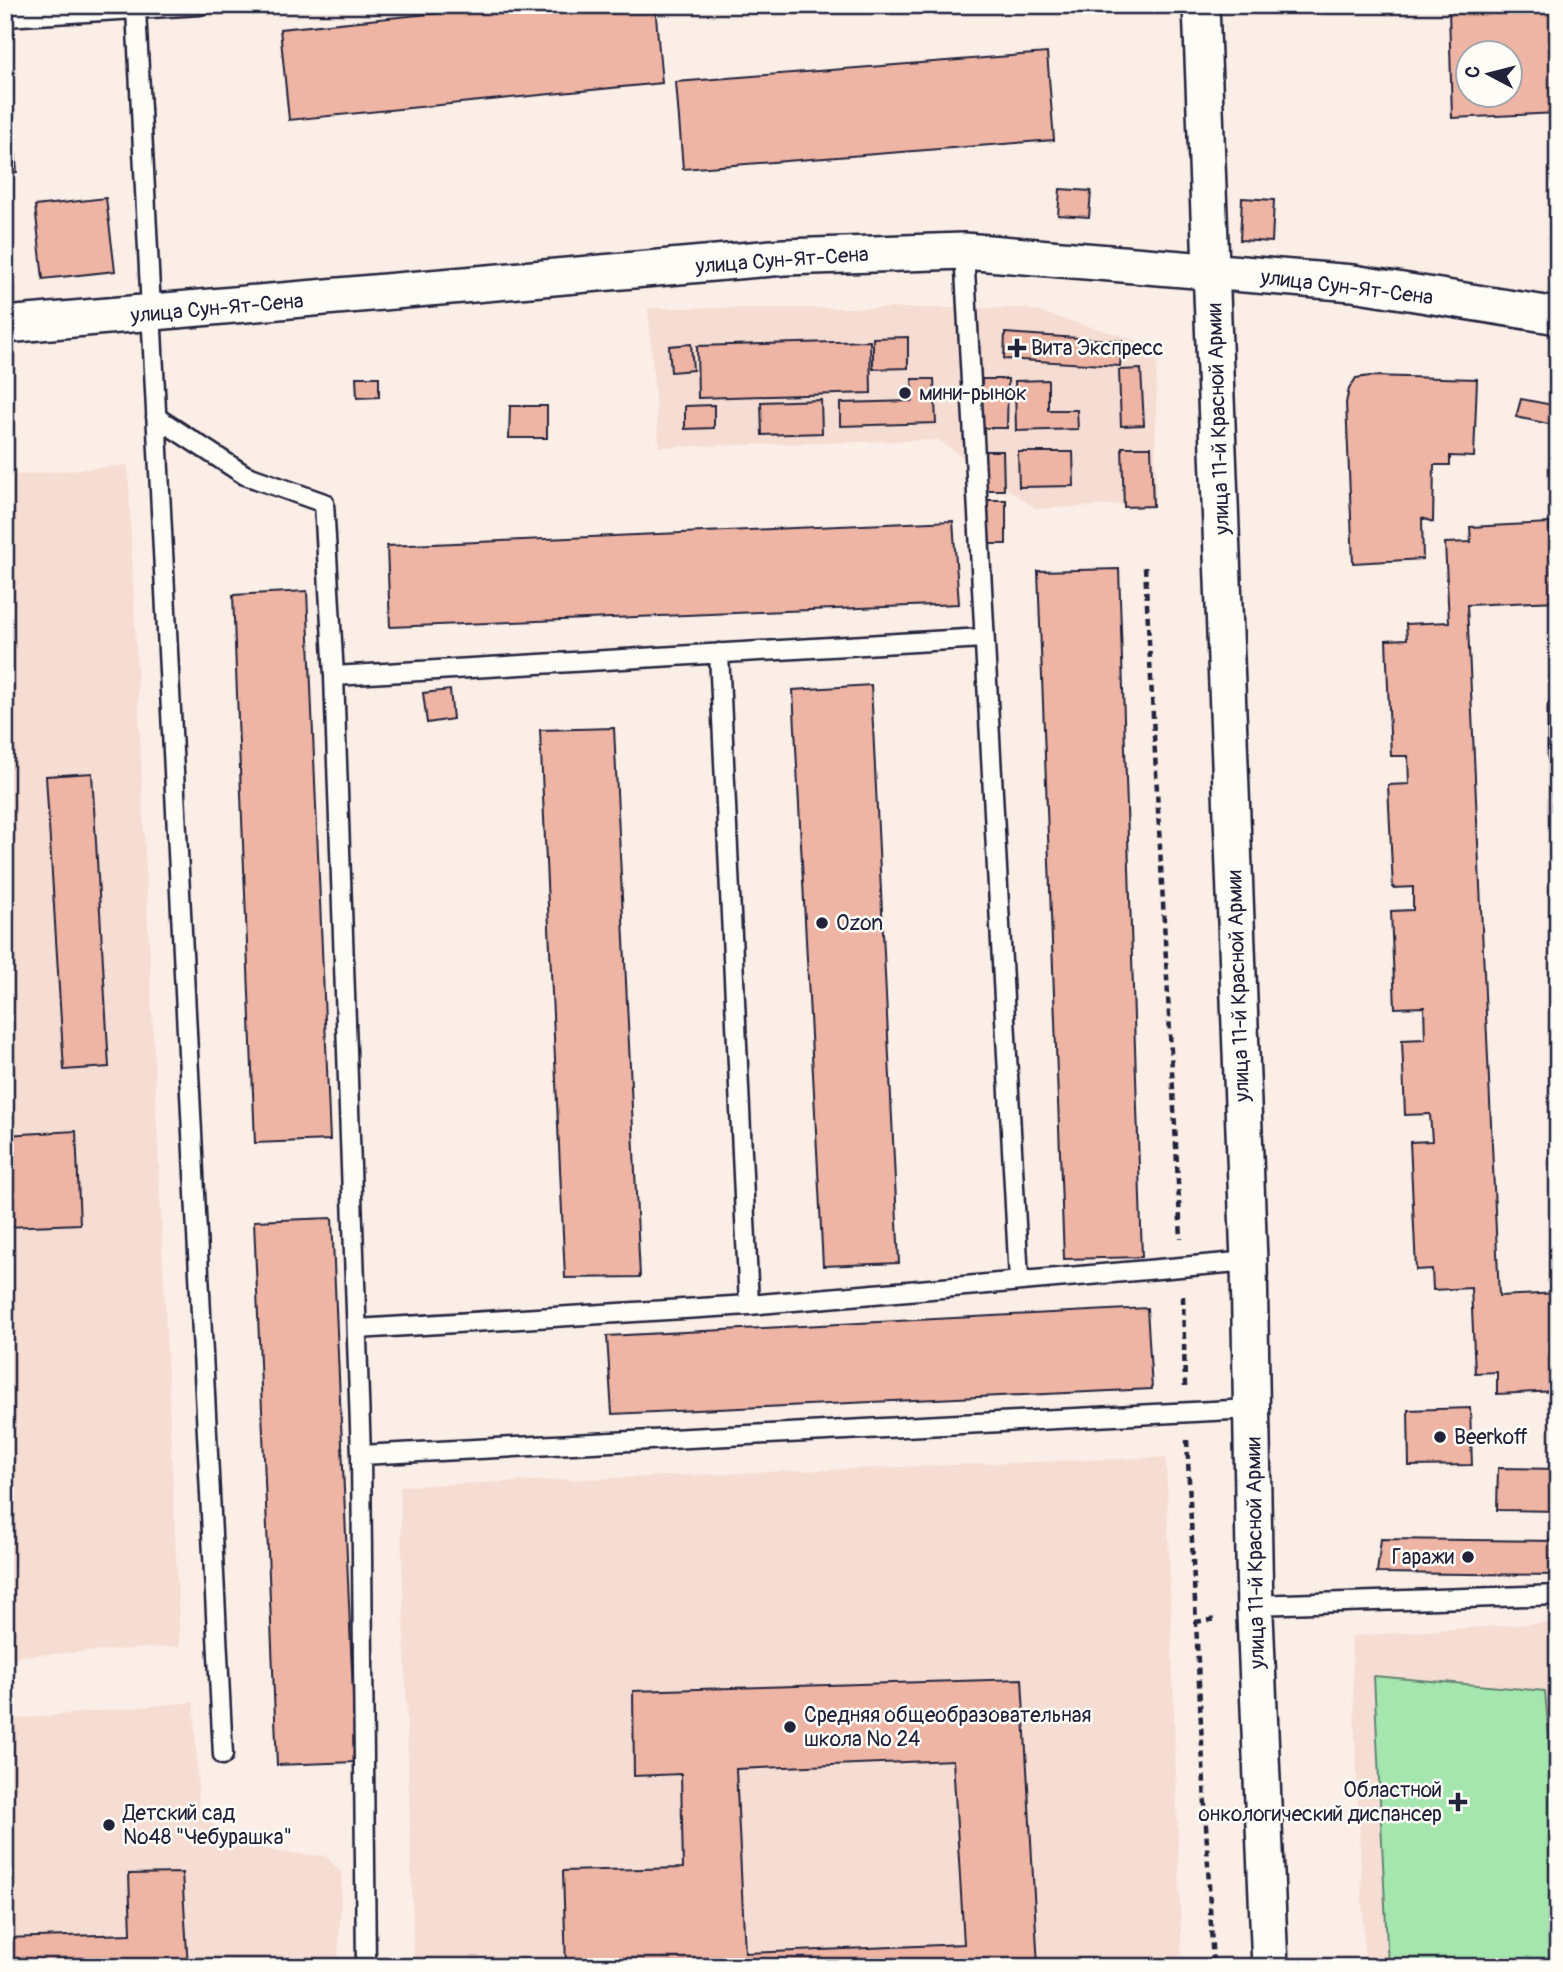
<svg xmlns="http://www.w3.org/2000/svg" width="1563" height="1972" viewBox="0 0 1563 1972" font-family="Pangolin,sans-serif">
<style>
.built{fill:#f6ddd3}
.green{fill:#a5e6ae;stroke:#648474;stroke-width:2}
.building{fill:#eeb5a5;stroke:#22223b;stroke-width:2;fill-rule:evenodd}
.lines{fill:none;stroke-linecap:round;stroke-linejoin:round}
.service-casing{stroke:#22223b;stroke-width:23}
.minor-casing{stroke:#22223b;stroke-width:40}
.path{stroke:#22223b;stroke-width:4.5;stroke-dasharray:7 5;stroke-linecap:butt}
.service{stroke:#fdfcf7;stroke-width:18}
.minor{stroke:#fdfcf7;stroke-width:35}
.poi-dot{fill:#22223b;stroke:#fdfcf7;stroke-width:2.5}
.labels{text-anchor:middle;stroke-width:5;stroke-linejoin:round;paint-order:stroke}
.street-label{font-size:21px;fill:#22223b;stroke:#fdfcf7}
.poi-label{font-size:21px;fill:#22223b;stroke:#fdfcf7;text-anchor:start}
</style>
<rect width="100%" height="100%" fill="#faeee7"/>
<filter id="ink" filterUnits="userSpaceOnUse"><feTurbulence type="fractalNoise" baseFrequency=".0143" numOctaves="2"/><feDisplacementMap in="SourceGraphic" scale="14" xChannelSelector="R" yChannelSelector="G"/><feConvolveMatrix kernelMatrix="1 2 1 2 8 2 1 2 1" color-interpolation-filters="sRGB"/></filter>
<g filter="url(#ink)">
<path class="built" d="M648,308H1026L1157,346L1155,503L1036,509L938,440L659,447Z
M128,465L180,1646L5,1657V476Z
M1166,1457L1182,1967H414L400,1486Z
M1558,1622V1967H1365L1351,1636Z
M194,1702L199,1810L229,1840L277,1852L326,1856L342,1873L338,1967H5V1720Z"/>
<path class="green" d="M1374,1676L1545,1691L1558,1840V1967H1388Z"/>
<path class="building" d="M518,5H655L662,83L289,120L280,29Z
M1558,5V113L1452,118L1449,10ZM1468,52H1510V94H1468Z
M1047,53L1054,140L683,169L676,82Z
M5,83H9L17,172L5,174Z
M1060,189L1091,191L1089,217L1058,215Z
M106,198L115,271L43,279L35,206Z
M1242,198L1274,200L1272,242L1240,240Z
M1005,333L1122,341L1120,366L1004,359Z
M908,337V368L873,369V338Z
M870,341L871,393L698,398L697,346Z
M691,344L693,370L671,372L669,346Z
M1141,369L1144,425L1121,426L1119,370Z
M1370,376L1477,379L1474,457L1450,456V465H1434L1433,522L1422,518L1423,559L1353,563L1346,403L1349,389L1356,378Z
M356,377H379V397L357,398Z
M912,379H934L936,423L840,426V403L913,401Z
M982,379H1008L1007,428H981Z
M1048,380V410H1077L1078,429L1016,431L1015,381Z
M1521,399L1558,406V426L1516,417Z
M821,400L822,433L762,435L761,402Z
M714,405V428L685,429V406Z
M510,406H547V438H509Z
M1122,447H1151L1153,506L1124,507Z
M984,451H1003L1004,490H985Z
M1018,452H1073L1074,486L1019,487Z
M985,500H1006V544H984Z
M953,521L959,604L390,627L387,546Z
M1550,523L1551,552L1558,551V601L1467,605L1499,1296L1558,1293V1391L1497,1394V1372L1475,1373L1471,1288L1433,1290L1432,1269L1416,1270L1410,1142L1432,1141L1430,1114L1405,1115L1402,1040L1425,1039L1424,1007L1395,1008L1391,911L1413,910V887L1393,888L1388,785L1409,784L1408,756H1391L1386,640L1407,639L1406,624L1449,622L1445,543L1471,542L1470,527Z
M1119,569L1142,1257L1064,1259L1038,571Z
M307,591L330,1140L255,1143L233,595Z
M871,685L899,1263L823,1266L793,690Z
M450,690L453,719L427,723L423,693Z
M614,728L640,1277L565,1278L540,730Z
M92,773L109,1067L64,1070L46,776Z
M76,1131L80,1224L5,1227V1135Z
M332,1218L356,1762L277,1765L254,1221Z
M1147,1308L1152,1389L612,1414L607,1336Z
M1470,1408L1472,1465L1409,1466L1408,1410Z
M1498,1468L1558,1469V1511L1497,1510Z
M1381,1539L1558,1541V1575L1377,1573Z
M1022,1679L1038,1967H566L563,1871L683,1868L681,1774L634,1776L633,1691ZM953,1760L964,1944L745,1953L736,1769Z
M182,1873L188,1967H5V1938L131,1934L129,1874Z"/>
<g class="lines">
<g class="service-casing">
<path id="service" d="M136,9L223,1755
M5,17L200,5
M964,251L1019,1280
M156,417L245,475L324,503L334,676L361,1455L366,1967
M719,653L749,1305
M334,676L983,638
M1558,708V756
M357,1329L749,1305L1249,1261
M361,1455L1251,1409
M1255,1605L1558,1595"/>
</g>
<g class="minor-casing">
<path id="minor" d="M1201,5L1249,1261L1255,1615L1270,1967
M5,325L784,257L964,251L1353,283L1558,316"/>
</g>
<path class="path" d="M1145,567L1181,1239
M1183,1296L1185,1386
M1187,1440L1213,1967
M1195,1622L1218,1619"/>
<use href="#service" class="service"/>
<use href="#minor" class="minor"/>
</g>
</g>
<g class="poi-dot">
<path d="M1013.5 337.5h7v7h7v7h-7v7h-7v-7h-7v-7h7z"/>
<circle cx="905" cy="393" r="7"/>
<circle cx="822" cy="923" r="7"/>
<circle cx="1440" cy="1437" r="7"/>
<circle cx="1468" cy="1557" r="7"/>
<circle cx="790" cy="1727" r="7"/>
<path d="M1454.5 1791.5h7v7h7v7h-7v7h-7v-7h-7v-7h7z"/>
<circle cx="109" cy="1825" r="7"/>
</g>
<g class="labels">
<g class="street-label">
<text transform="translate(782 260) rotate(-4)" y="7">улица Сун-Ят-Сена</text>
<text transform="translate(1347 287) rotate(7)" y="7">улица Сун-Ят-Сена</text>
<text transform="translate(217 308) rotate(-5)" y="7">улица Сун-Ят-Сена</text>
<text transform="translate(1218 419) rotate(-92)" y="7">улица 11-й Красной Армии</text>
<text transform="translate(1238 986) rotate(-92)" y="7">улица 11-й Красной Армии</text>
<text transform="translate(1255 1553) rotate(-91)" y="7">улица 11-й Красной Армии</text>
</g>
<g class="poi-label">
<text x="1031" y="355">Вита Экспресс</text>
<text x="919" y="400">мини-рынок</text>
<text x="836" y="930">Ozon</text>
<text x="1454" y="1444">Beerkoff</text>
<text x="1454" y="1564" text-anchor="end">Гаражи</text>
<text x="804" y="1722">Средняя общеобразовательная<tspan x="804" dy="24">школа № 24</tspan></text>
<text x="1442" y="1797" text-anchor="end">Областной<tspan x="1442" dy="24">онкологический диспансер</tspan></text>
<text x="123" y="1820">Детский сад<tspan x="123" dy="24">№48 "Чебурашка"</tspan></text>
</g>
</g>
<rect width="1563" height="1972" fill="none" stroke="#fdfcf7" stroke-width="28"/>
<rect x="14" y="14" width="1535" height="1944" fill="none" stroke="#22223b" stroke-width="2.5" filter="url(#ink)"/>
<g transform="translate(1489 74) rotate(277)"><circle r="33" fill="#fdfcf7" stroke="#a5a5ac" stroke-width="2"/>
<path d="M0-5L12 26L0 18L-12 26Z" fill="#22223b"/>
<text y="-10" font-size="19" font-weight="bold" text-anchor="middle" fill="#22223b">С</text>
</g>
</svg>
